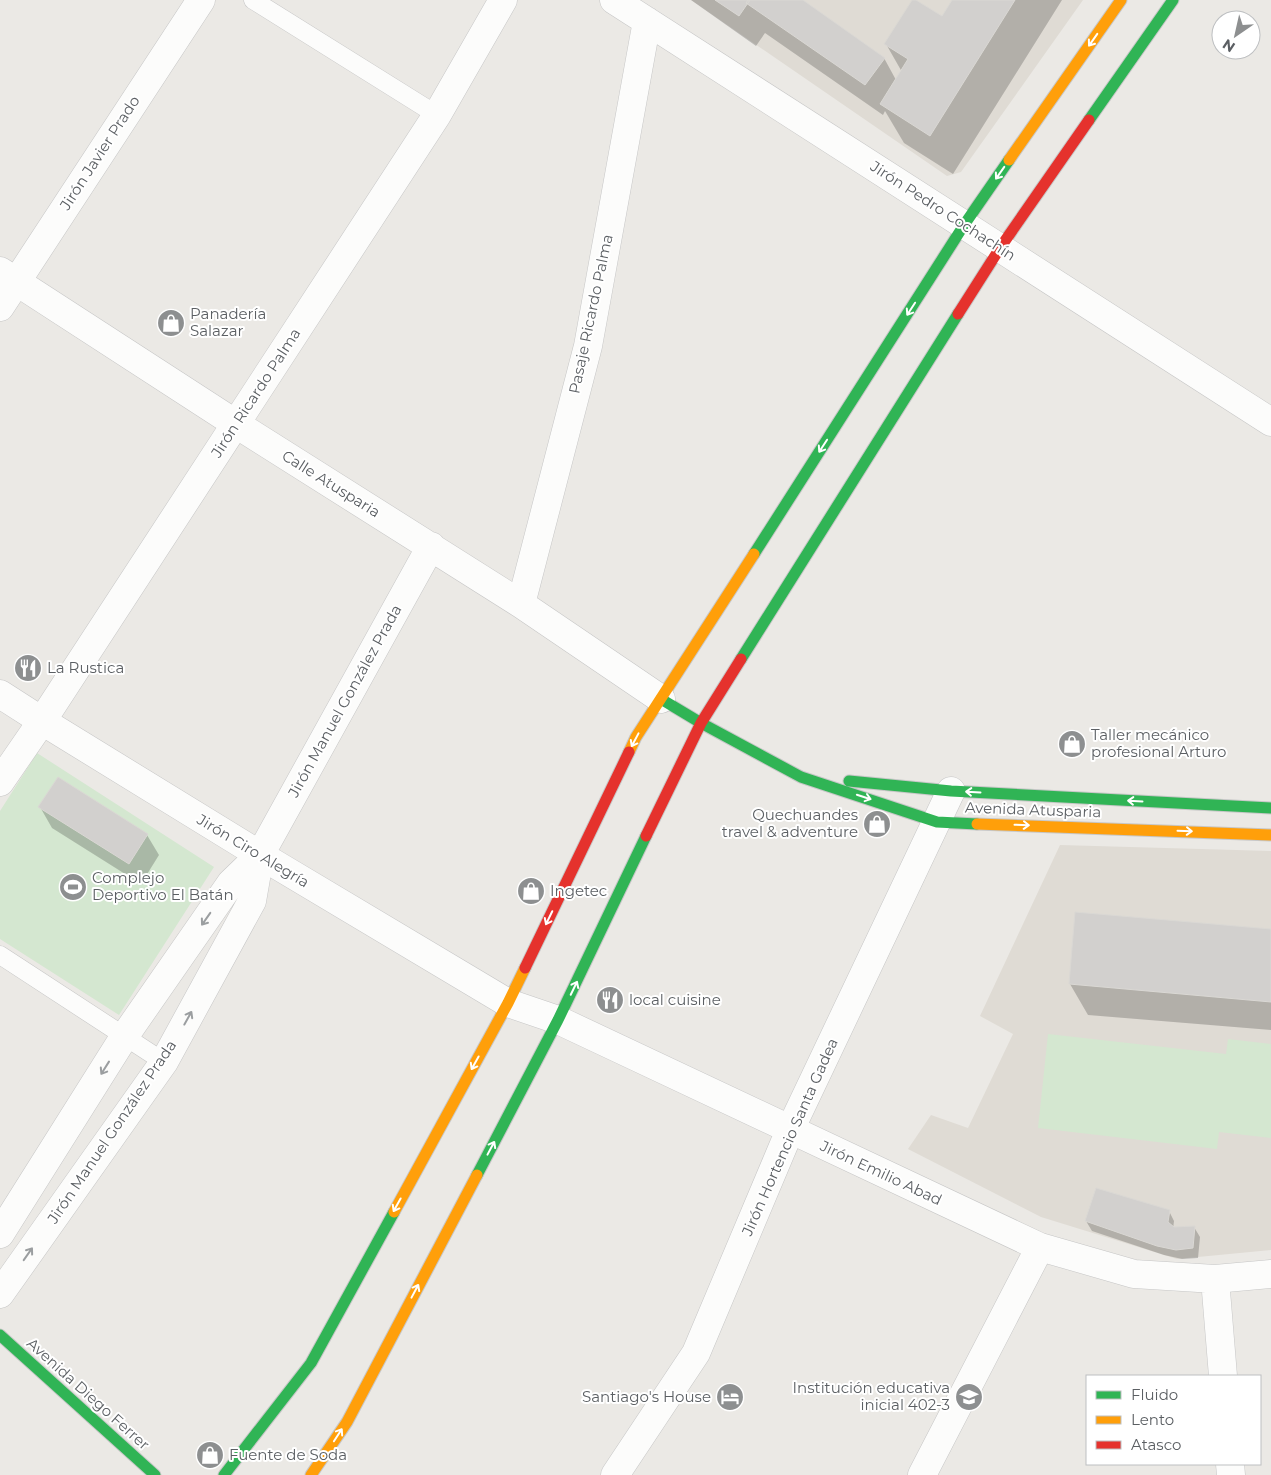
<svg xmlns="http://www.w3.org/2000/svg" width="1271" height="1475" viewBox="0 0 1271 1475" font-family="Montserrat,sans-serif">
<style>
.education{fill:#dfdbd4}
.green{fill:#d4e7d0}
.shadow{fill:#0003}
.building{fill:#d2d0ce;stroke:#dad8d4}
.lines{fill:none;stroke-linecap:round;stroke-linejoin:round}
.lane-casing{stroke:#c6c6c6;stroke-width:19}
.street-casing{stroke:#c6c6c6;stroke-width:29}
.fast-casing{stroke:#c7c7c7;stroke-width:13}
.slow-casing{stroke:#c7c7c7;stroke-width:13}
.jam-casing{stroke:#c7c7c7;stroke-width:13}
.lane{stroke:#fcfcfb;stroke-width:18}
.street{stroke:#fcfcfb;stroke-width:28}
.fast{stroke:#30b455;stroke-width:11}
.slow{stroke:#ff9f0a;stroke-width:11}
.jam{stroke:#e5322d;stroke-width:11}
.oneway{stroke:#fff}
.oneway2{stroke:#9b9ea0}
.labels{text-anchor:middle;stroke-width:4;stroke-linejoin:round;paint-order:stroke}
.street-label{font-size:15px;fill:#5b5f63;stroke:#fff}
.poi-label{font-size:15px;fill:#5b5f63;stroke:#fff;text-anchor:start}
</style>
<rect width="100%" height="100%" fill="#ebe9e5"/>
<path class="education" d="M691,0H1083L961,172L947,176Z
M1060,845L1271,851V1250L1177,1259L1041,1217L908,1149L931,1115L968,1128L1013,1034L980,1016Z"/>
<path class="green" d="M37,753L214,867L119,1015L0,939V811Z
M1048,1034L1226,1054L1228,1039L1271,1044V1138L1219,1132L1217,1149L1038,1128Z"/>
<path class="shadow" d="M691,0H801L884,58L896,80L902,72L886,44L942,18L954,0H1062L953,174L904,143L885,111L883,115L765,33L756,46Z
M40,807L147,835L159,855L141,884L52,828Z
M1076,913L1271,930V1030L1088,1015L1070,984Z
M1169,1211L1174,1221L1173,1229L1194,1227L1200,1237L1198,1258L1182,1259L1164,1255L1092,1231L1086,1221Z"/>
<path class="building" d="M715,0H750L739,16Z
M748,0H803L885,58L865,85L746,3Z
M912,0H916L942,16L952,0H1015L930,136L880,104L908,59L884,44Z
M58,777L148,834L129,864L38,807Z
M1075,912L1271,929V1002L1069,984Z
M1096,1188L1170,1210L1168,1222L1174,1227L1195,1226L1193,1248L1176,1250L1157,1246L1085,1221Z"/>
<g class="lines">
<g class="lane-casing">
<path id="lane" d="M253,0L437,115
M0,955L164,1062"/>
</g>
<g class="street-casing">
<path id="street" d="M614,0L1271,422
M0,271L236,424L521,604L661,699
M0,307L201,0
M521,604L588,346L647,21
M0,694L42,721L260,855L508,1003L558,1020L1040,1247L1134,1274L1215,1279L1271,1274
M0,782L42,721L437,115L503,0
M0,1234L124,1037L231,883L260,855L431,546
M1215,1279L1223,1376
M0,1294L164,1062L252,901L260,855
M1230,1464L1231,1475
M615,1475L696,1353L790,1130L951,791
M922,1475L1040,1247"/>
</g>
<g class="fast-casing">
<path id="fast" d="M1089,120L1173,0
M754,554L964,225L1009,160
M741,659L958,314
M661,699L701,723L801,777L937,822L977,824
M849,781L951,791L1271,808
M477,1175L558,1020L646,836
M0,1335L155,1475
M224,1475L311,1363L394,1212"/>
</g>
<g class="slow-casing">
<path id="slow" d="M1009,160L1121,0
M629,752L636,737L754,554
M977,824L1271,835
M394,1212L508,1003L525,968
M311,1475L347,1422L477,1175"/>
</g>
<g class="jam-casing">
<path id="jam" d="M958,314L1000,248L1089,120
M646,836L701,723L741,659
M525,968L629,752"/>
</g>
<use href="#lane" class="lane"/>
<use href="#street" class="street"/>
<use href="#fast" class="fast"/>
<use href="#slow" class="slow"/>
<use href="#jam" class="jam"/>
</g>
<defs><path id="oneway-shaft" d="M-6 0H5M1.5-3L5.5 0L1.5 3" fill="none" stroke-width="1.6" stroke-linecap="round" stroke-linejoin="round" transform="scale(1.25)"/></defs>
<g class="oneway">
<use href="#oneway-shaft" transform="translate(1093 40) rotate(125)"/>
<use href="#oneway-shaft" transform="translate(1000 173) rotate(125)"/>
<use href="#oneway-shaft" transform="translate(911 309) rotate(123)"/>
<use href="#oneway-shaft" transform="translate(823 446) rotate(123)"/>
<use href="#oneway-shaft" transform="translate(635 740) rotate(118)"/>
<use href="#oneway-shaft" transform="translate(973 792) rotate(-177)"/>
<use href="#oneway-shaft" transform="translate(864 797) rotate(18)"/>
<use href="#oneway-shaft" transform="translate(1135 801) rotate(-177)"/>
<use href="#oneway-shaft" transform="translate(1022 825) rotate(2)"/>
<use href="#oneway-shaft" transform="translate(1185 831) rotate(2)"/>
<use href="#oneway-shaft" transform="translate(549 918) rotate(116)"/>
<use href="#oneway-shaft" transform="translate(574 988) rotate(-64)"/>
<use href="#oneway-shaft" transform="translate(475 1063) rotate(119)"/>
<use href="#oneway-shaft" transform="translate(491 1148) rotate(-62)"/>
<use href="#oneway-shaft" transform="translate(397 1205) rotate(119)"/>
<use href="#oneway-shaft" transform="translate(415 1291) rotate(-62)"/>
<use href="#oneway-shaft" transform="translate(338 1435) rotate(-57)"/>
</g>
<g class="oneway2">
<use href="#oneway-shaft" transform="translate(206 919) rotate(125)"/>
<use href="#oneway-shaft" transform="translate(188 1018) rotate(-61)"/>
<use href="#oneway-shaft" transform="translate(105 1068) rotate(122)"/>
<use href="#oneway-shaft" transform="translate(28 1254) rotate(-55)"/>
</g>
<defs>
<g id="shop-disc" transform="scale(1.4375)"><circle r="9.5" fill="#8d8f90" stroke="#fff"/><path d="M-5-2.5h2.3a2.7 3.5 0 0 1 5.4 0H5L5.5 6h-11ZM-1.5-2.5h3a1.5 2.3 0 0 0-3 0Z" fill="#fff"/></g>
<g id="restaurant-disc" transform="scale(1.4375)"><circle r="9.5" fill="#8d8f90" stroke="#fff"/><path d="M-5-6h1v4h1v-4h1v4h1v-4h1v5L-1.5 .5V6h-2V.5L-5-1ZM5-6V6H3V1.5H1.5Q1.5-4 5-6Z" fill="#fff"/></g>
<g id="stadium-disc" transform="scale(1.4375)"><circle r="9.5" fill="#8d8f90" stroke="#fff"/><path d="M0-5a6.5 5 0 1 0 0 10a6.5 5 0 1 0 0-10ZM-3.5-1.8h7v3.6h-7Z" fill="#fff"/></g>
<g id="hotel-disc" transform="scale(1.4375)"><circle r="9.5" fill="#8d8f90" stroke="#fff"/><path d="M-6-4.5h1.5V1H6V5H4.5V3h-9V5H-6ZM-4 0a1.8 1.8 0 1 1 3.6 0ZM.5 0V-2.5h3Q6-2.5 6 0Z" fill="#fff"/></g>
<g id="school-disc" transform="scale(1.4375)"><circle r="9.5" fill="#8d8f90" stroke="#fff"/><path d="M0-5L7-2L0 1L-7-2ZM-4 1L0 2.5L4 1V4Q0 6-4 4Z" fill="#fff"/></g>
</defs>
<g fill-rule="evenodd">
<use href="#shop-disc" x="171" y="323"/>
<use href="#restaurant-disc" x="28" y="668"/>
<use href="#shop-disc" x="1072" y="744"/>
<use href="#shop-disc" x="877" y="824"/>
<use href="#stadium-disc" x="73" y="887"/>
<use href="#shop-disc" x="531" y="891"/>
<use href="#restaurant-disc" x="610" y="1000"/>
<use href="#hotel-disc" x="730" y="1397"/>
<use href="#school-disc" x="969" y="1397"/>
<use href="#shop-disc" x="210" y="1455"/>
</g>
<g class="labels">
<g class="street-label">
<text transform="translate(100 153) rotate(-57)" y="5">Jirón Javier Prado</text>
<text transform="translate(943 211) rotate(33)" y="5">Jirón Pedro Cochachín</text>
<text transform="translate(591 314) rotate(-78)" y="5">Pasaje Ricardo Palma</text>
<text transform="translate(256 393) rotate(-57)" y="5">Jirón Ricardo Palma</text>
<text transform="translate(331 484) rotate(32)" y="5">Calle Atusparia</text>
<text transform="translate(345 701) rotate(-61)" y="5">Jirón Manuel González Prada</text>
<text transform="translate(1033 810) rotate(2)" y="5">Avenida Atusparia</text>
<text transform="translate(253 851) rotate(31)" y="5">Jirón Ciro Alegría</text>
<text transform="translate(112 1132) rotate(-56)" y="5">Jirón Manuel González Prada</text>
<text transform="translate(790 1137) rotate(-66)" y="5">Jirón Hortencio Santa Gadea</text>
<text transform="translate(881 1173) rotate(25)" y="5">Jirón Emilio Abad</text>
<text transform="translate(88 1394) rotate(42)" y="5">Avenida Diego Ferrer</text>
</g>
<g class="poi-label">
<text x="190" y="319">Panadería<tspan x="190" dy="17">Salazar</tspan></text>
<text x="47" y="673">La Rustica</text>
<text x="1091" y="740">Taller mecánico<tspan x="1091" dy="17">profesional Arturo</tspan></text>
<text x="858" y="820" text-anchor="end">Quechuandes<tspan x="858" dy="17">travel &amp; adventure</tspan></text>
<text x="92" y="883">Complejo<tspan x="92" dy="17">Deportivo El Batán</tspan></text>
<text x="550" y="896">Ingetec</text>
<text x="629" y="1005">local cuisine</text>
<text x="950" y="1393" text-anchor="end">Institución educativa<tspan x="950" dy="17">inicial 402-3</tspan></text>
<text x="711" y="1402" text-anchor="end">Santiago's House</text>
<text x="229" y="1460">Fuente de Soda</text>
</g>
</g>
<rect x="1086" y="1375" width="175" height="90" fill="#ffffff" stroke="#bdbfc1"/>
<rect x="1096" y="1391" width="25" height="8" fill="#30b455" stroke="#bdbfc1"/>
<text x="1131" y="1400" font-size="15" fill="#5b5f63">Fluido</text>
<rect x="1096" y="1416" width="25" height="8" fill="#ff9f0a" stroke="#bdbfc1"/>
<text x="1131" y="1425" font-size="15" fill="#5b5f63">Lento</text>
<rect x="1096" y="1441" width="25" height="8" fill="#e5322d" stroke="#bdbfc1"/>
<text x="1131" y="1450" font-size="15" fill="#5b5f63">Atasco</text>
<g transform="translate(1236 35) rotate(214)"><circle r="24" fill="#ffffff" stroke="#bdbfc1"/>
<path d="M0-4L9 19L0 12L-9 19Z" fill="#8d8f90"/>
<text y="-8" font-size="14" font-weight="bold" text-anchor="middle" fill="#5b5f63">N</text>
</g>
</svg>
